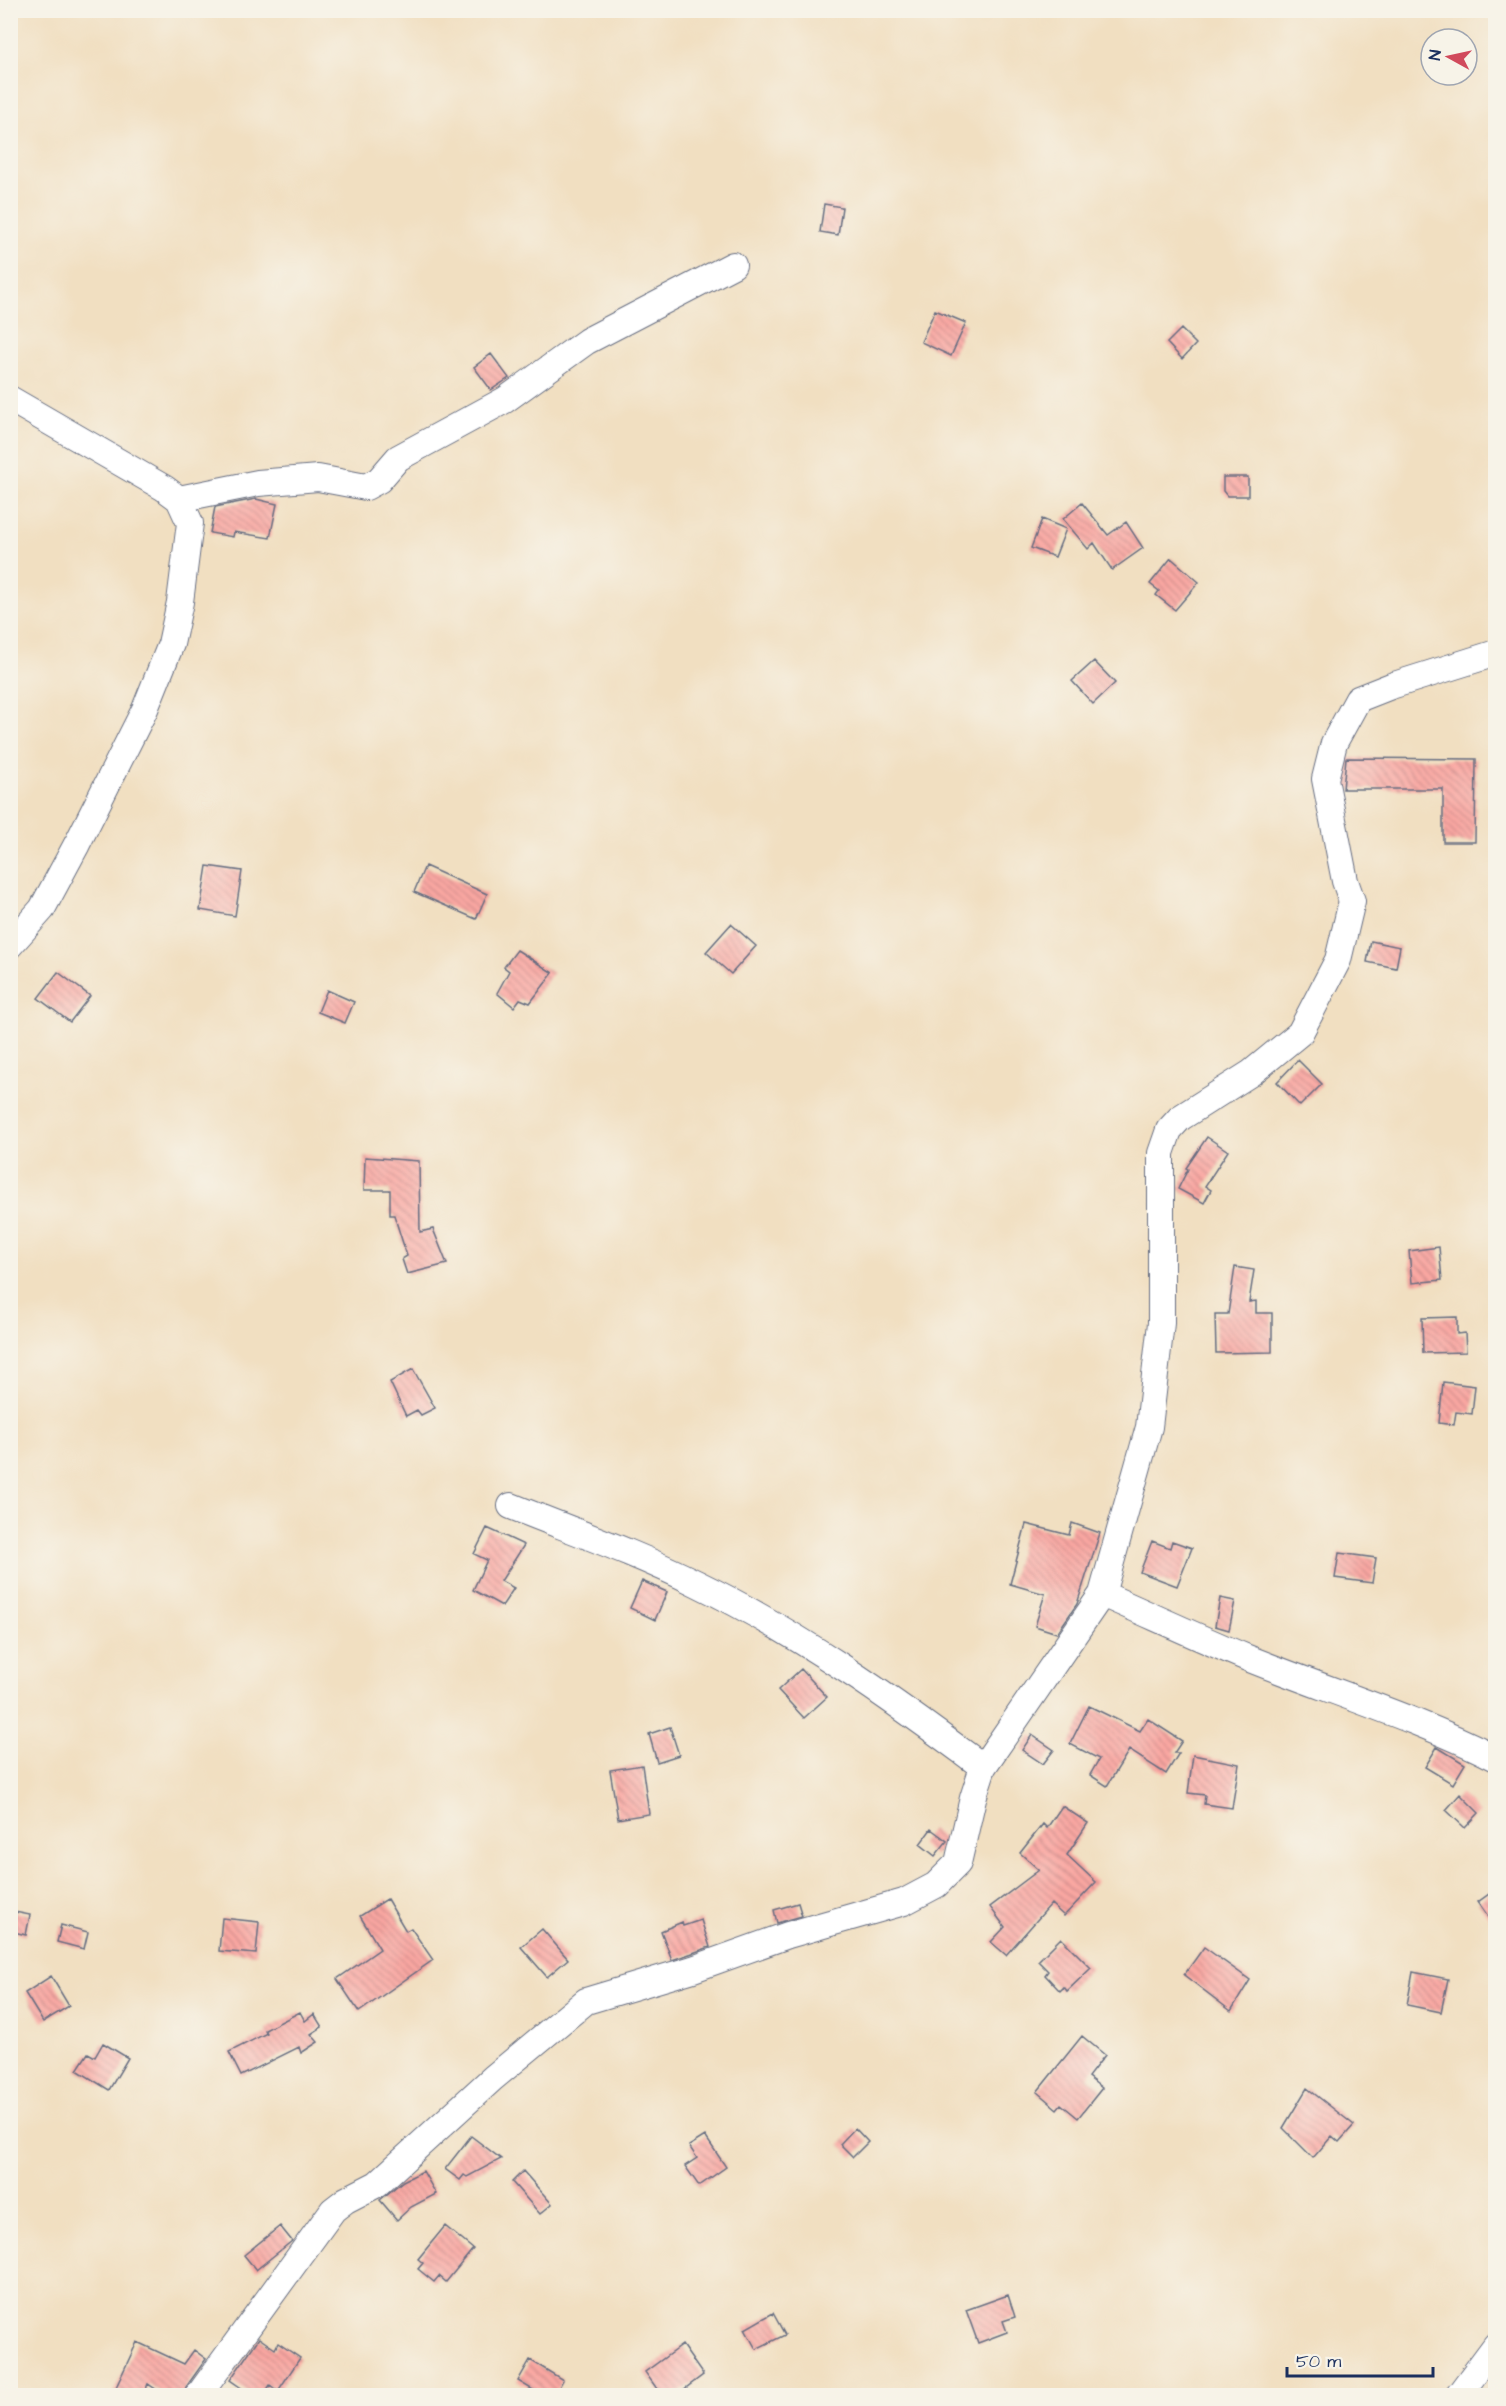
<svg xmlns="http://www.w3.org/2000/svg" width="1506" height="2406" viewBox="0 0 1506 2406" font-family="'Architects Daughter',sans-serif">
<style>
.building{fill:url(#building-back-hatch)}
.lines{fill:none;stroke-linecap:round;stroke-linejoin:round}
.minor-casing{stroke:#666d81;stroke-width:28}
.minor{stroke:#fff;stroke-width:26}
</style>
<defs>
<pattern id="building-back-hatch" width="6" height="6" patternUnits="userSpaceOnUse" patternTransform="scale(1.5)"><rect width="6" height="6" fill="#faa7a2"/><path d="M-1 5l2 2M0 0l6 6M5-1l2 2" fill="none" stroke="#ca8887"/></pattern>
</defs>
<rect width="100%" height="100%" fill="#f7f3e8"/>
<filter id="ink" filterUnits="userSpaceOnUse"><feTurbulence type="fractalNoise" baseFrequency=".0167" numOctaves="2"/><feDisplacementMap in="SourceGraphic" scale="12" xChannelSelector="R" yChannelSelector="G"/><feConvolveMatrix kernelMatrix="1 2 1 2 8 2 1 2 1" color-interpolation-filters="sRGB"/></filter>
<filter id="wash" filterUnits="userSpaceOnUse"><feTurbulence type="fractalNoise" baseFrequency=".008" numOctaves="4" result="noise"/><feDisplacementMap in="SourceGraphic" scale="24" xChannelSelector="R" yChannelSelector="G"/><feGaussianBlur stdDeviation="1.35" result="paint"/><feColorMatrix in="noise" values="0 0 0 0 0 0 0 0 0 0 0 0 0 0 0 0 0 1.4 0 .05"/><feComposite in="paint" operator="in"/></filter>
<g filter="url(#wash)">
<rect width="100%" height="100%" fill="#f1dfc1"/>
<g id="blocks">
<path class="building" d="M824,204L842,207L838,235L820,232Z
M935,310L966,323L951,356L921,342Z
M1181,329L1196,344L1182,359L1167,343Z
M491,354L509,378L491,390L474,367Z
M1223,477H1248V496H1227L1223,491Z
M256,499L277,504L270,538L234,532L233,537L210,533L215,507Z
M1082,503L1108,535L1126,522L1143,548L1112,570L1094,543L1088,549L1063,519Z
M1042,519L1066,529L1055,557L1031,548Z
M1171,558L1199,582L1175,610L1156,595L1159,591L1150,584Z
M1094,661L1115,683L1093,704L1072,681Z
M1346,758L1476,759L1475,842H1443V789H1343Z
M207,866L242,871L235,916L200,910Z
M425,866L487,894L476,919L414,892Z
M731,924L756,946L731,974L706,952Z
M1371,941L1400,947L1396,968L1367,962Z
M517,950L553,973L530,1003L520,999L514,1007L497,993L509,971L504,967Z
M58,972L90,996L70,1022L38,998Z
M327,990L354,1002L345,1023L318,1012Z
M1298,1060L1322,1084L1300,1106L1277,1082Z
M1207,1137L1228,1151L1205,1186L1211,1190L1204,1203L1178,1189L1188,1169L1186,1168Z
M365,1157L419,1161L420,1232L433,1229L447,1264L407,1274L402,1259L407,1256L394,1215H390V1190H364Z
M1439,1247L1442,1280L1412,1283L1409,1251Z
M1235,1267L1254,1270L1249,1302L1256,1301V1313H1272V1352L1216,1353L1215,1314H1228Z
M1457,1317V1334L1465,1333L1466,1352L1423,1353L1422,1318Z
M413,1369L435,1408L421,1415L417,1410L406,1416L390,1382Z
M1443,1382L1475,1386L1472,1414L1456,1412L1454,1425L1439,1423Z
M1072,1523L1100,1533L1077,1604L1057,1633L1035,1626L1045,1594L1010,1584L1026,1524L1069,1535Z
M487,1528L524,1545L501,1581L514,1588L502,1606L473,1590L487,1560L474,1554Z
M1152,1541L1170,1548L1172,1541L1192,1548L1177,1586L1140,1572Z
M1339,1553L1376,1558L1372,1583L1335,1578Z
M642,1581L667,1592L655,1620L630,1608Z
M1220,1598L1235,1601L1229,1630L1215,1626Z
M801,1669L827,1697L804,1718L778,1690Z
M1089,1706L1140,1731L1148,1719L1182,1741L1174,1753H1179L1166,1774L1129,1750L1107,1786L1090,1775L1099,1759L1070,1744Z
M670,1727L679,1755L657,1762L649,1734Z
M1032,1735L1054,1750L1043,1764L1022,1750Z
M1437,1747L1465,1764L1453,1784L1425,1767Z
M1193,1755L1239,1764L1232,1808L1204,1804L1205,1795L1188,1793Z
M642,1765L649,1814L618,1819L610,1770Z
M1460,1794L1479,1813L1465,1828L1446,1810Z
M1062,1806L1088,1823L1067,1855L1096,1882L1064,1916L1051,1904L1006,1955L991,1942L1005,1927L990,1907L1039,1870L1020,1853L1043,1824L1047,1828Z
M931,1829L947,1841L935,1856L920,1844Z
M1496,1889V1928L1478,1902Z
M387,1899L406,1931L411,1928L433,1960L359,2012L337,1979L380,1949L360,1916Z
M798,1903L802,1916L777,1923L774,1910Z
M10,1911L30,1915L26,1935L10,1931Z
M222,1918L259,1922L256,1954L219,1951Z
M701,1920L710,1947L672,1960L661,1931L682,1922L683,1926Z
M61,1925L88,1932L84,1949L57,1942Z
M542,1929L568,1959L547,1977L521,1947Z
M1061,1938L1091,1968L1067,1991L1064,1987L1060,1991L1045,1975L1048,1971L1038,1961Z
M1204,1947L1250,1980L1231,2011L1184,1975Z
M1413,1972L1448,1979L1441,2012L1407,2005Z
M51,1976L69,2006L43,2022L25,1993Z
M300,2012L305,2021L314,2014L322,2027L311,2034L318,2042L301,2053L299,2047L241,2076L229,2052L267,2033L265,2030Z
M1082,2036L1105,2055L1088,2077L1102,2088L1078,2118L1061,2104L1057,2109L1037,2092Z
M103,2043L128,2058L109,2090L77,2070L88,2053L95,2057Z
M1307,2088L1354,2125L1339,2142L1332,2136L1313,2158L1283,2128Z
M855,2128L868,2142L853,2157L840,2144Z
M471,2136L501,2159L467,2177L464,2175L460,2180L445,2169Z
M705,2136L726,2167L699,2186L685,2166L697,2158L689,2146Z
M423,2171L436,2194L411,2207L397,2220L380,2200L403,2181Z
M523,2171L552,2204L540,2214L512,2182Z
M280,2226L292,2241L256,2270L244,2255Z
M445,2226L473,2249L446,2282L439,2276L434,2282L418,2269L423,2263L418,2259Z
M1008,2295L1015,2317L1003,2321L1007,2332L978,2343L966,2310Z
M773,2313L785,2335L756,2349L745,2329Z
M259,2338L275,2349L278,2343L300,2358L278,2391L270,2385L263,2396H253L230,2380Z
M137,2342L184,2364L194,2350L206,2359L186,2387L183,2396H166L148,2384L143,2396H112Z
M682,2345L703,2375L675,2396H662L645,2372Z
M530,2360L563,2380L554,2396H543L518,2381Z"/>
</g>
</g>
<g filter="url(#ink)">
<use href="#blocks" fill-opacity="0" stroke="#666d81" stroke-width="1.5"/>
<g class="lines">
<g class="minor-casing">
<path id="minor" d="M10,399L164,488L179,499L190,523L180,602L171,644L145,709L77,844L42,909L10,945
M179,499L258,483L318,478L366,487L379,480L398,458L505,400L587,341L733,265
M511,1506C573,1531 636,1553 696,1583C799,1633 892,1699 983,1767
M1102,1594C1150,1615 1197,1637 1245,1657C1329,1691 1415,1717 1496,1758
M198,2396L333,2210L346,2200L377,2184L493,2078L586,2001L693,1969L788,1935L904,1902L936,1885L958,1863L973,1798L983,1767L1102,1594L1149,1427L1161,1323V1153L1169,1130L1180,1118L1251,1073L1300,1033L1338,960L1352,901L1345,881L1325,779L1334,743L1358,699L1391,686L1496,653
M1458,2396L1496,2345"/>
</g>
<use href="#minor" class="minor"/>
</g>
</g>
<rect width="1506" height="2406" fill="none" stroke="#f7f3e8" stroke-width="36"/>
<g transform="translate(1449 57) rotate(278)"><circle r="28" fill="#f7f3e8" stroke="#9fa5b1" stroke-width="1.5"/>
<path d="M0-4.5L10 22L0 15L-10 22Z" fill="#d1495b"/>
<text y="-9" font-size="16" font-weight="bold" text-anchor="middle" fill="#1b2f5e">N</text>
</g>
<path d="M1287 2367v9h146v-9" fill="none" stroke="#1b2f5e" stroke-width="3"/>
<text x="1296" y="2367" font-size="18" fill="#1b2f5e" stroke="#f7f3e8" stroke-width="4.5" paint-order="stroke">50 m</text>
</svg>
